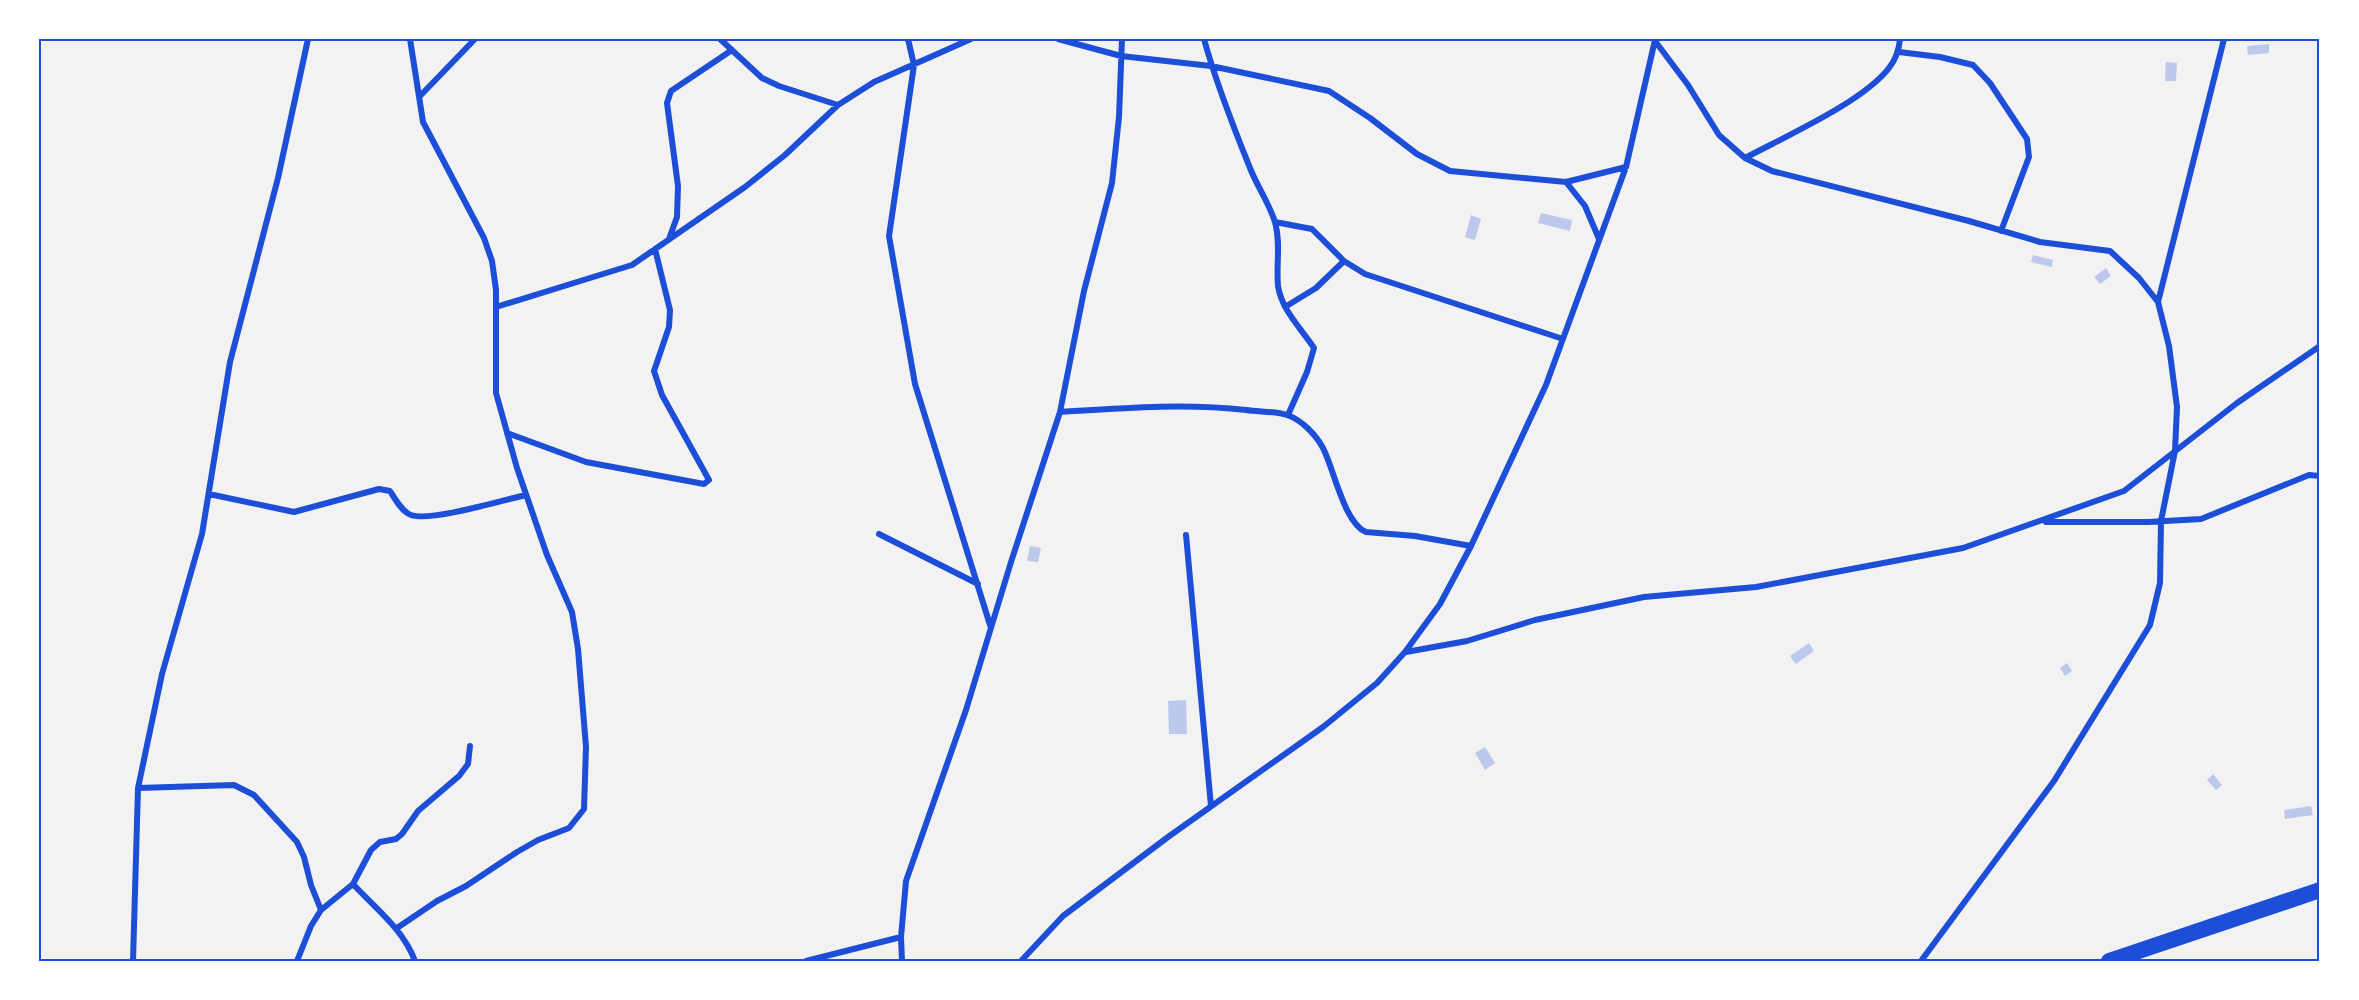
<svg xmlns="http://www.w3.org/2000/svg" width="2359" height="1000" viewBox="0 0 2359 1000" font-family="Poppins,sans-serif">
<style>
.building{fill:#bdc9ec}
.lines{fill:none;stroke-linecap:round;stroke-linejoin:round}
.minor{stroke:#1d4ed8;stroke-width:6}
.trunk{stroke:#1d4ed8;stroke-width:16}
.neatline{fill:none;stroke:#1d4ed8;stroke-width:2}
</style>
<rect width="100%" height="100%" fill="#f2f2f2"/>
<path class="building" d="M2269,44V53L2248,55L2247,46Z
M2166,62L2177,63L2176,81H2165Z
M1541,213L1572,220L1570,231L1538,223Z
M1471,215L1481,219L1475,240L1465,237Z
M2033,255L2053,260L2052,267L2031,262Z
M2106,268L2111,276L2100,284L2094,277Z
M1030,546L1041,548L1038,562L1027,561Z
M1809,643L1814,651L1796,664L1790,656Z
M2067,663L2072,671L2065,676L2060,668Z
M1186,700L1187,734H1169L1168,701Z
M1485,747L1495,763L1485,770L1475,753Z
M2213,774L2222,785L2216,790L2207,780Z
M2311,806L2313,815L2285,819L2284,810Z"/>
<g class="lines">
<path class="minor" d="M720,39L762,78L779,86L838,105
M908,39L914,65L889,236L915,384L990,625
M1058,39L1121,56L1211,66L1329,91L1370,118L1417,154L1450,171L1566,182L1626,167
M1204,39C1216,83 1233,126 1250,168C1257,186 1269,203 1275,222C1281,243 1276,265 1278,286C1282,311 1301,328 1314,348L1307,372L1288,415
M1655,41L1688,85L1719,135L1745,158L1772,171L1969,221L2040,242L2110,251L2139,278L2158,302L2169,346L2177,407L2175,451L2161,521L2160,583L2150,625L2054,781L1921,961
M1899,52L1940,57L1973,65L1990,83L2027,139L2029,157L2001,231
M420,96L475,39
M1745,158C1784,137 1863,102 1889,68C1896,59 1899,50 1900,39
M1566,182L1585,206L1599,239
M1275,222L1312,229L1344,261L1365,274L1563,339
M669,239L677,217L678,186L667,103L671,91L732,50
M2158,302L2224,39
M496,307L632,265L745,187L785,155L838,105L874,82L971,39
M1285,307L1316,288L1344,261
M1060,412C1122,408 1184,403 1246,410C1259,412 1275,411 1287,415C1302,420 1316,435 1323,448C1334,469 1344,523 1366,532L1415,536L1471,546
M507,433L586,462L704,484L709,480L662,395L654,371L669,327L670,310L655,249
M209,494L294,512L379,489L390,491C395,499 402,512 411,515C431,522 503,500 526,495
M2046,522H2148L2201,519L2309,475L2320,476
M879,534L978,584
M1186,535L1211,806
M1406,652L1467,641L1535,620L1644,597L1756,587L1963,548L2124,491L2237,403L2320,346
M138,788L234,785L254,795L297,842L304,857L311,885L321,910
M353,884C376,909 403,929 415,961
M397,928L437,901L466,886L517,852L538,840L569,828L584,809L586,747L578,649L572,612L547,555L517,468L496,393V290L492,261L484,238L423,122L410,39
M133,961L138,788L162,674L202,534L230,362L278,178L308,39
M297,961L311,926L321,910L353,884L371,850L380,842L396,839L402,834L418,811L459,776L468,764L470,746
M806,961L901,937
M902,961L901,937L906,881L966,710L1011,562L1060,412L1084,291L1112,183L1119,117L1122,39
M1021,961L1063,916L1168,837L1323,727L1377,683L1405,652L1440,604L1471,546L1546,385L1626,167L1655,40"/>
<path class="trunk" d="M2109,961L2320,890"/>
</g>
<rect width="2359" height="1000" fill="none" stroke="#ffffff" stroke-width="81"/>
<rect x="40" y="40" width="2278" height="920" class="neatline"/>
</svg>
